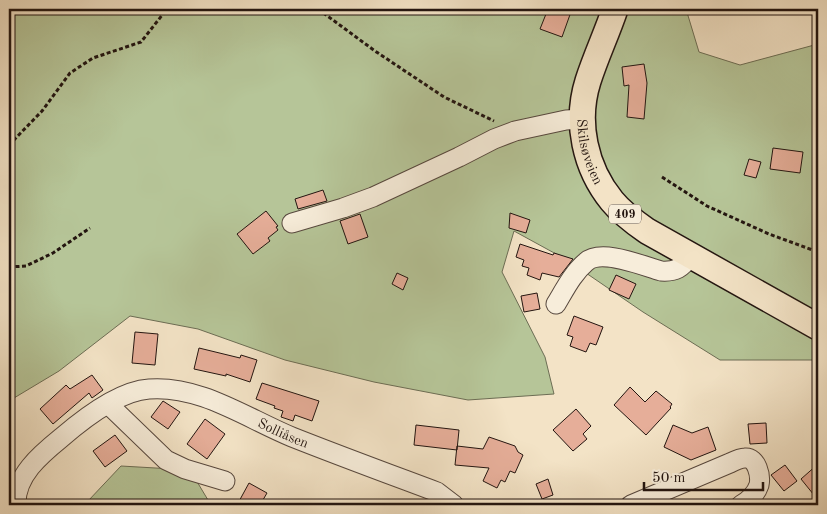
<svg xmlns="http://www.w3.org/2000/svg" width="827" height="514" viewBox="0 0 827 514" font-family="'Old Standard TT',serif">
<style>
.green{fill:#b6c598;stroke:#6c6d54}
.building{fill:#e6ae99;stroke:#231510}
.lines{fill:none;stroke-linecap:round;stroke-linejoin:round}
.minor-casing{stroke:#57483e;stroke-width:21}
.major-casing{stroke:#231510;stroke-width:28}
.path{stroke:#231510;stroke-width:3;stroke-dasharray:4 2.5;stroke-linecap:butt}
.minor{stroke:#f7edda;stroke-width:19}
.major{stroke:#f3e3c6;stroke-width:25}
.labels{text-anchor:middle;stroke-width:5;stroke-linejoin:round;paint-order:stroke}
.shield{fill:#f7edda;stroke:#63564d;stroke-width:1}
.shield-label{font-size:12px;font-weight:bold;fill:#231510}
.street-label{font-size:14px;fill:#231510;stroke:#f7edda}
</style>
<rect width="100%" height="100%" fill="#f3e3c6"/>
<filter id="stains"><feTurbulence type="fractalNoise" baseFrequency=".004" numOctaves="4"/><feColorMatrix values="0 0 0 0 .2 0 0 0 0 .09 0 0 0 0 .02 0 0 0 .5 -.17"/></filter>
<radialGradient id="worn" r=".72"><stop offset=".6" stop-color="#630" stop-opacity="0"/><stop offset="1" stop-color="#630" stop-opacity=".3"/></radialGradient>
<path class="green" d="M9,9H686L699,52L740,65L818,44V360H720L643,312L567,260L514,231L502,272L545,357L554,394L468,400L374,382L285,360L198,329L130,316L59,371L9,401Z
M121,466L190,470L211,505H87L88,501Z"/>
<path class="building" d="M548,9H572L562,37L540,29Z
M644,64L647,83L644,119L627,117L629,85L624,86L622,67Z
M773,148L803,152L800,173L770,169Z
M749,159L761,162L756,178L744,175Z
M323,190L327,201L298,209L295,199Z
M266,211L278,226L276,227L278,230L268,238L270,241L253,254L237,234Z
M510,213L530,220L526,233L509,228Z
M360,214L368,237L348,244L340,221Z
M520,244L553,255L554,253L573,259L559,277L542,273L540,280L527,275L529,268L522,266L524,260L516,257Z
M397,273L408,278L403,290L392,284Z
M616,275L636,284L629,299L609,290Z
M537,293L540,309L524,312L521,296Z
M574,316L603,327L596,345L590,343L586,352L570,346L573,337L567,335Z
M135,332L158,334L155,365L132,363Z
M199,348L240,358L241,355L257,360L250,382L226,374V376L194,369Z
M92,375L103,390L92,398L89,393L53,424L40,409L66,385L70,389Z
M262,383L319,401L312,421L295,415L293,421L281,417L283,411L274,408L275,406L256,399Z
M630,387L645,402L656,391L672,404L670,407L671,408L646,435L614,405Z
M163,401L180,412L168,429L151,417Z
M576,409L591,426L583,434L587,439L573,451L553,430Z
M205,419L225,434L207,459L187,444Z
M766,423L767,443L750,444L748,424Z
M416,425L459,430L457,450L414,445Z
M673,425L692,433L708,427L716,450L691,460L664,447Z
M115,435L127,451L105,467L93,451Z
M489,437L515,446L518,452L523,455L515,473L510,471L505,482L501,480L497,488L483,481L489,468L455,465L457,446L483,449Z
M818,464V500L801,479Z
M785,465L797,481L784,491L771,475Z
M548,479L553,495L542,499L536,484Z
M249,483L267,493L260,505H237Z"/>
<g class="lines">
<g class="minor-casing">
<g id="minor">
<path d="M292,223L343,208L373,197L459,157L494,139L515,131L566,120L582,119"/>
<path d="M556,304C565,289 573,273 586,262C601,248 643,266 661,271C676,272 682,268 690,256"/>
<path d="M108,404L166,460L185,469L225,481"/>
<path id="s1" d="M16,505C15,476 40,455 61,438C83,419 119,391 149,389C200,385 246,418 292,437C340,456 389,474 437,492L454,505"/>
<path d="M631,505L730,463C734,461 740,458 745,458C757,457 761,476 759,485C756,494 748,501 741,505"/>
</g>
</g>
<g class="major-casing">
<g id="major">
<path id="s2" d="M615,9C607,33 596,56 588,81C575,122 585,168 612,201C621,212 634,222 647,231L818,327"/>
</g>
</g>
<path class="path" d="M318,9L375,51L444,97L494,121
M9,145L42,111L70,73L93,58L141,42L167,9
M662,177L707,206L769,234L818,252
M9,267L26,266L53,253L90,228"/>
<use href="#minor" class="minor"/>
<use href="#major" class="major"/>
</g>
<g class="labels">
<rect class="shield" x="609" y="204.5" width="32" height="19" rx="4"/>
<g class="shield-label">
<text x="625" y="218">409</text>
</g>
<g class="street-label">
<text dy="5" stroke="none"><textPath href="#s2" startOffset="149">Skilsøveien</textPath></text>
<text dy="5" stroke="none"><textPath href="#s1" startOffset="329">Solliåsen</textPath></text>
</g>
</g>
<rect width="827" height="514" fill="none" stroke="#f3e3c6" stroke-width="30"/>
<rect x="10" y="10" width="807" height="494" fill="none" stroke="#231510" stroke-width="2.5"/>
<rect x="15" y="15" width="797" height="484" fill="none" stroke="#231510"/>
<path d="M644 482v8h119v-8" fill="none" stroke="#231510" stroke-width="2.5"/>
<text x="652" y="482" font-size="15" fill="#231510" stroke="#f7edda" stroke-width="4" paint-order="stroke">50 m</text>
<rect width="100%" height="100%" filter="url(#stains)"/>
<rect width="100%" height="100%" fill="url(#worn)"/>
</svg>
